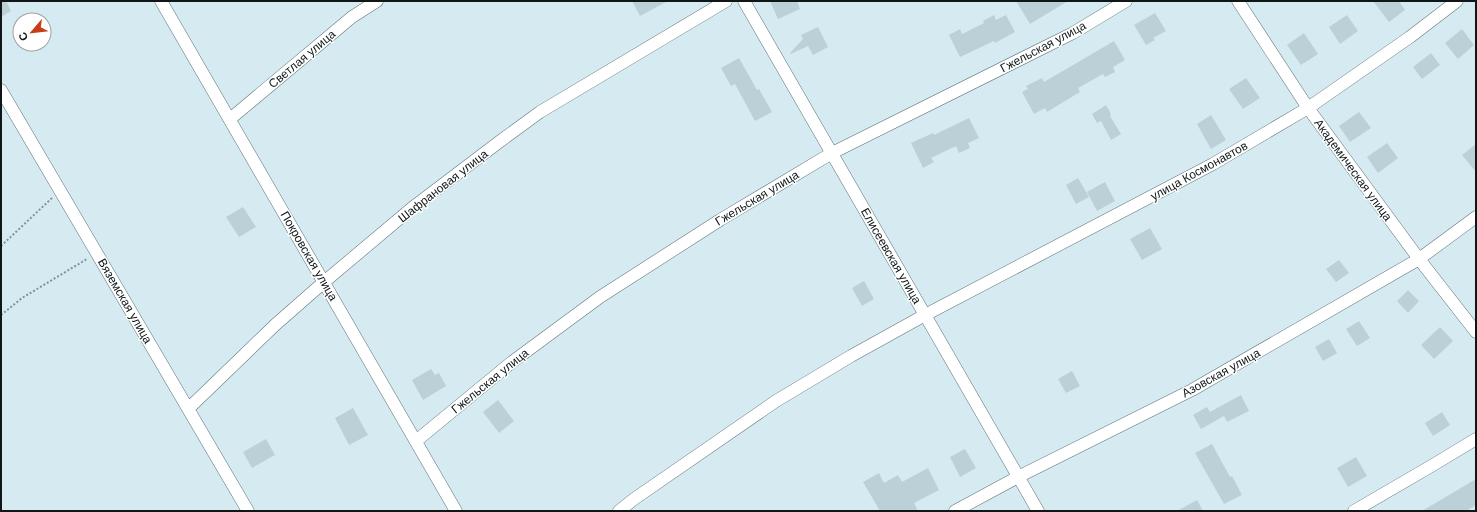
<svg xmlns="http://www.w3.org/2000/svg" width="1477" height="512" viewBox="0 0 1477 512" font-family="Arial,sans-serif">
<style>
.building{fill:#bbd1d7}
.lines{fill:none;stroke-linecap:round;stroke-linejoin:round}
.minor-casing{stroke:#607479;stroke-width:13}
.path{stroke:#829296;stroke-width:2;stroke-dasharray:2 2;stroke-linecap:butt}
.minor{stroke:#fff;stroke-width:12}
.labels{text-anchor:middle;stroke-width:3;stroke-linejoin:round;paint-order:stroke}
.street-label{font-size:12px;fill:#0e1618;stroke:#fff}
</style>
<rect width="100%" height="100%" fill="#d5ebf1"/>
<path class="building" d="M1,1H6L11,11L1,17Z
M632,1H668L640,16Z
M770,1H797L800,9L778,19Z
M1016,1H1068L1030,24Z
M1373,1H1399L1405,10L1389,22Z
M1155,13L1166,31L1153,38L1155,40L1146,45L1134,25Z
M994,15L996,20L1006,15L1015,32L995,43L994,41L960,57L949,35L960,29L962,34L984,23L983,21Z
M1347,15L1358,31L1340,44L1329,27Z
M818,27L828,47L813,55L808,46L791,54L790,53L803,39L801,35Z
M1462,29L1474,45L1458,59L1445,43Z
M1304,33L1318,54L1301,65L1287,45Z
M1114,41L1125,60L1113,67L1115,72L1105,77L1103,74L1078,88L1080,92L1047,112L1045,108L1034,114L1022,92L1028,89L1026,86L1042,78L1044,82Z
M1431,53L1440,65L1422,79L1413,67Z
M739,58L757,90L759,89L772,112L755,121L735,84L731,86L721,68Z
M1246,78L1260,98L1243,109L1229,89Z
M1106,105L1111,114L1110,116L1121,134L1111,140L1101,121L1097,123L1092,114Z
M1359,112L1371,128L1350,142L1339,126Z
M1211,115L1226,140L1211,149L1197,124Z
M969,118L979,138L968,143L970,148L959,153L956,146L931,158L934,162L923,168L911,143L933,133L934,135Z
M1387,143L1398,158L1378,173L1367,157Z
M1476,144V172L1462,155Z
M1078,178L1089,197L1076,204L1066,185Z
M1105,182L1115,201L1097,211L1087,192Z
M243,207L256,227L239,237L226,217Z
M1150,228L1162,249L1142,260L1130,239Z
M1339,260L1349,273L1336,282L1326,269Z
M864,281L874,299L862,306L852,288Z
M1408,290L1419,301L1408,313L1397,301Z
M1359,321L1370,338L1357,346L1346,329Z
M1440,327L1453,341L1434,359L1421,345Z
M1329,339L1337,353L1323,361L1315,347Z
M431,369L435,375L439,373L446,386L423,400L412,380Z
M1072,371L1080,386L1066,393L1058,379Z
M1241,395L1249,411L1227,422L1224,416L1201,429L1193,415L1207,407L1210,412Z
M498,400L514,421L499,433L483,412Z
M353,408L368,435L349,445L335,418Z
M1442,412L1450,425L1433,436L1425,423Z
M266,439L275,455L252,468L243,452Z
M1212,444L1230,477L1232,476L1242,495L1224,504L1195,453Z
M965,449L976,468L960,477L950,457Z
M1356,457L1367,476L1348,487L1337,468Z
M928,468L939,490L914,503L918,511H880L863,482L879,473L884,483L898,475L902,482Z
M1476,479V505L1466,511H1422Z
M1197,500L1203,511H1177Z"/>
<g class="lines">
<g class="minor-casing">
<path id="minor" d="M161,1L456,511
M744,1L1038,511
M1238,1L1308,108L1419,259L1476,332
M1,90L248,511
M230,119L352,17L377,1
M188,409L275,325L324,282L412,208L499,142L540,112L726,1
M416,441L512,362L600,297L720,220L832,153L1073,33L1126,1
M619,511L634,499L776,401L851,356L925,315L1213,164L1308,108L1410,37L1457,1
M955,511L1018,477L1192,390L1419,259L1476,217
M1354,511L1433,465L1476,439"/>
</g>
<path class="path" d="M1,246L52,198
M1,315L22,298L87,259"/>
<use href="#minor" class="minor"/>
</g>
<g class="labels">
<g class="street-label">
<text transform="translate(1043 47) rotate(-28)" y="4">Гжельская улица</text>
<text transform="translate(302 59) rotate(-40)" y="4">Светлая улица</text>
<text transform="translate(1353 170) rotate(54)" y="4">Академическая улица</text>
<text transform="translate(1199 171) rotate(-29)" y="4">улица Космонавтов</text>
<text transform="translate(443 186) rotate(-38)" y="4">Шафрановая улица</text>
<text transform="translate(757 198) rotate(-31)" y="4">Гжельская улица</text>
<text transform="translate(309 256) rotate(60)" y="4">Покровская улица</text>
<text transform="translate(891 256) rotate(60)" y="4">Елисеевская улица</text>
<text transform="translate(125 301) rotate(60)" y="4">Вяземская улица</text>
<text transform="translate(1221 373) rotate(-29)" y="4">Азовская улица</text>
<text transform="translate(490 381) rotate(-39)" y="4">Гжельская улица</text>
</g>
</g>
<rect width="1477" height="512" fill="none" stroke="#0e1618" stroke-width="4"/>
<g transform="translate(32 32) rotate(242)"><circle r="19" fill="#ffffff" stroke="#9fa2a3"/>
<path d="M0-3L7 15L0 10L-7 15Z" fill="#c73e16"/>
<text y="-6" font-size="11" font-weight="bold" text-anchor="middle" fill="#0e1618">С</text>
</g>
</svg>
